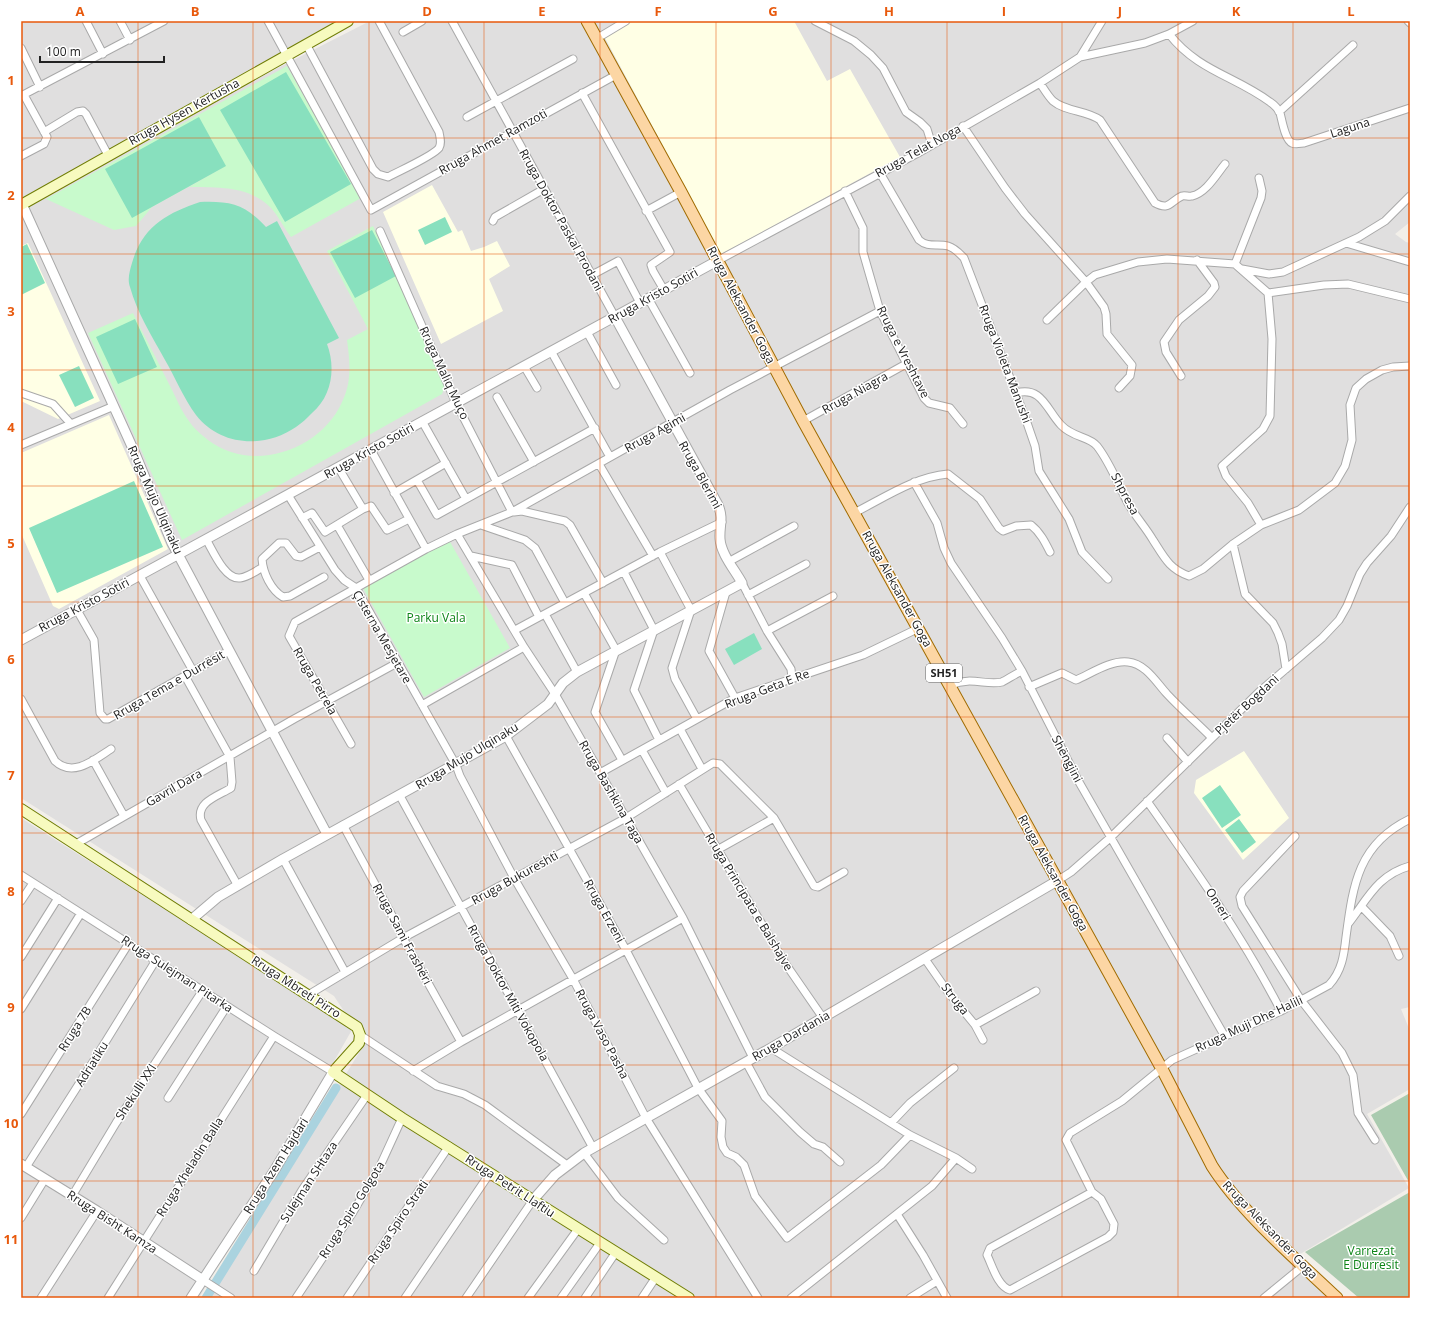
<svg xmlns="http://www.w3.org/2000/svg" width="1431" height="1319" viewBox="0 0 1431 1319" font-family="'Open Sans',sans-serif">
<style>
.residential{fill:#e0dfdf}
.education{fill:#ffffe5}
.cemetery{fill:#aacbaf}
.park{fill:#c8facc}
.pitch{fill:#88e0be}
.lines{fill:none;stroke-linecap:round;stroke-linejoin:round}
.canal{stroke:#aad3df;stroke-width:9}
.minor-casing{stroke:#a9a9a9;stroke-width:9}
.tertiary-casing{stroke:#a9a9a9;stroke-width:11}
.secondary-casing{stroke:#707d05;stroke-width:12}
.primary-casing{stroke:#a06b00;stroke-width:13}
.minor{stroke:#fff;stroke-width:7}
.tertiary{stroke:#fff;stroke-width:9}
.secondary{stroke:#f7fabf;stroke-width:10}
.primary{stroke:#fcd6a4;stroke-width:11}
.grid{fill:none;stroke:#e8590c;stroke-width:1;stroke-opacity:0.55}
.labels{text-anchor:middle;stroke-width:3;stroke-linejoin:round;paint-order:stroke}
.shield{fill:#fff;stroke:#646464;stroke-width:1}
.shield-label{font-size:11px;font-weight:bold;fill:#222}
.street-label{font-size:12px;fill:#222;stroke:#fff}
.park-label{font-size:12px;fill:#0c8416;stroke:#fff}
.neatline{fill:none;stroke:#e8590c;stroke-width:1.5}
.grid-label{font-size:13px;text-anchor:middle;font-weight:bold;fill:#e8590c}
</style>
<rect width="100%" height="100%" fill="#f2efe9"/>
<path class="residential" d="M21,21H345L21,199Z
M370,21H1410V222L1395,234L1406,242L1410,243V493L1408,499L1410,496V1007L1401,1009L1410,1031V1089L1367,1114L1409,1188L1292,1259L1332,1298H208L365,1043L334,996L21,798V210L266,74Z
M21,818L353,1028L199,1298H21Z"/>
<path class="education" d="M630,21H794L827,81L850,69L900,157L721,254L605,38Z
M432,185L458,232L462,230L471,251L484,247L497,241L510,266L489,279L503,311L441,344L383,212Z
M28,243L100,401L58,419L21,401V246Z
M109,415L168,549L59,609L53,606L21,533V453Z
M1244,751L1289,818L1243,860L1194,793L1196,780Z"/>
<path class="cemetery" d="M1410,1093V1184L1371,1115Z
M1410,1192V1298H1359L1305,1252Z"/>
<path class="park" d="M287,66L361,198L291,237C284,228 278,215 270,207C247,185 219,188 189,187L226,166L132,218L152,207L136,226L114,230L46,199Z
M373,226L399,279L445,386L442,394L182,540L88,333L133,313C145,337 158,362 170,386C176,397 181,411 189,421C193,428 202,435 208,440C252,474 321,450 342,402C352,382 350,362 347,340L368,329L327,251Z
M449,540L510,648L424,697L363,588Z"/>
<path class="pitch" d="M286,72L351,184L285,222L220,110Z
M199,117L226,166L132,218L105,169Z
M200,202C230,201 245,204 266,227L277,221L339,338L327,344C336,368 332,396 312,413C307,418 302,423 296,427C264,449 220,446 196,415C184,399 175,377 165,360C152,336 137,313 130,287C127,279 130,270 132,263C142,227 167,213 200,202Z
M445,217L452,232L425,245L418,230Z
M372,230L396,276L355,298L330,252Z
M27,244L45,283L21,295V247Z
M135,319L157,367L118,384L96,337Z
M79,366L94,398L75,407L59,375Z
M134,481L163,547L57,593L29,528Z
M754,633L762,649L734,665L725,649Z
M1220,785L1241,815L1222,828L1202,798Z
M1239,819L1256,842L1242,853L1225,830Z"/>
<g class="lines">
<path class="canal" d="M206,1298L336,1088"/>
<g class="minor-casing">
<path id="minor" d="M86,21L103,54
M120,21L130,40
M268,21L371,210L616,75
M452,21L615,317
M815,21L854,41L871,55L883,68L906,112L920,122L927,129L932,145
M1408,21L1410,23
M403,32L422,21
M1169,34C1198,71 1235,76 1270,102C1273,104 1278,109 1280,113C1282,120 1285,140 1292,143C1296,145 1301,143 1304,143L1410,108
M596,39L626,21
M306,44L373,169L378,174L388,177C399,171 433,156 439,148C442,143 440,138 439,132L379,21
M21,48L40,87
M1080,57L1145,43L1169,34L1193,21
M1040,83C1044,89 1048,96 1053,101C1066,112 1086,110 1100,120L1155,203C1170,211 1170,201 1182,196C1185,195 1189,197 1192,196C1206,193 1216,175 1225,164
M582,93L670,252L651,265L653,271L664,290
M21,96L164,21
M1279,112L1353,45
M467,117L573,59
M963,126L1005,188L1025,214L1086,282L1104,307L1106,314L1107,334L1132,365L1130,376L1119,388
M44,132L77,112L83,111L86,114L108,155
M21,156L44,144L47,137L24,95
M880,173L919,240C928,248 938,243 948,246C955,248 959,253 964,258L1025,417L1035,446L1039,471L1069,519L1082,552L1108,579
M845,191L863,228V252L880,311L924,398L929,403L950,408L963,424
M646,211L681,192
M493,221L495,217L544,189
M380,231L456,403L512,512
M1346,243L1410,262
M717,261L918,153L1040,83L1080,57L1102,21
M1235,264L1268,293L1272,339L1270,416L1263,429L1222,466L1226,476L1248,503L1261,525
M1235,264L1261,198L1262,191L1259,178
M1242,269L1269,274L1283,272L1359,237L1385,221L1410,196
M592,275L618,261L640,303
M1268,293L1324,285L1348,284L1410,299
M648,298L690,373
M1047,320L1086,282L1095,275L1138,262L1167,259L1235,264
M587,332L616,385
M551,351L610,457
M524,366L537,388
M1181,376L1166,352L1164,342L1179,320L1208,296L1215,287L1214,283L1197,260
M21,393L53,404L71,424
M1016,393C1042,386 1046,409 1061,425C1073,438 1089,436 1097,446C1111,464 1118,485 1129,505C1136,517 1146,528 1153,540C1164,557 1169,569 1189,576L1203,569L1233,544L1261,525L1299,510L1335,483L1345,466L1352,440L1350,405L1356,388L1366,379L1382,370L1393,367L1410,366
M497,397L534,462
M422,421L466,499
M803,421L906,364
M21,445L114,406
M371,450L426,549
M599,464L653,556
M338,467L363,509
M417,480L437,515L595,428
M914,482L937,523L944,548L951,563L1002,638L1022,671L1079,782L1224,1035
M394,493L446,463
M288,495L335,570L344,580L356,588L456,765L460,776L514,878L573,979L646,1118L758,1298
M514,512L522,511L565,521L570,525L603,583
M854,513C884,498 914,477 948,474L980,499L999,528L1003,531L1016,526L1031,525C1040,532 1045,542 1050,552
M302,518L312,513L325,532L363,509L371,506L387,530L409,519
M337,525L369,580
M481,525L525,540L535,548L565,603
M457,534L524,647L555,694L626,818L683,918L753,1058
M206,539C213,551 225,580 240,578C248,577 256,571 263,567
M1233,544L1245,594L1273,623L1278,633L1282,644L1286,669
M320,547L301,557L296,556L286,543H279L262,559C263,573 271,590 283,597L290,596L324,577
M660,552L691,610L672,668L675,679L697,719
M471,556L512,565L539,617
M730,561L794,526
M624,572L654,630L634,690L659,740
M140,576L193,671
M742,583L767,631L791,669L792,678
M726,592L709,651L735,698
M584,593L616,650L595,712L622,760
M748,595L806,564
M77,610L94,640L100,713L105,719H108L229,651
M545,614L577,672
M515,630L660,552L722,522
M767,631L833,596
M185,676L230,757L232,782L231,788C218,796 196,802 201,820L238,886
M951,685C971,676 987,686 1002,682C1008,679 1015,674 1022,671
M1029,687L1062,673L1076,680C1092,673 1111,660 1128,662C1146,664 1156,682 1167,694C1181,709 1197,723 1211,737
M21,699L55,761C73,778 94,760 111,749
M422,705L524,647
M680,729L702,769
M506,736L626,950L698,1088L722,1121L721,1137L723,1147L727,1153L736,1157L744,1165L755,1196L787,1238L881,1165L910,1135
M1167,738L1188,762
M351,744L289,636L295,622L426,549L457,534L512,512L730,390L880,311
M642,750L666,793
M93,760L124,816
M600,773L735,698L863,655L919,628
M679,784L785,963L823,1018
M400,796L593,1148
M1147,801C1195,869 1243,937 1281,1011
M343,825L395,921L403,938L461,1042
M1295,836L1243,891L1240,897L1242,906L1301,1000L1342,1053L1353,1075L1358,1113L1375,1140
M76,844L294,719L397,663
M717,850L774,818
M283,859L345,972
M21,875L274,1036L333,1072
M1057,881L1071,872L1111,837L1259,692L1322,638L1339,620L1347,606L1360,574L1367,563L1391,536L1410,507
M21,901L33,883
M1362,907L1390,936L1399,956
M1348,924C1367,900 1377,875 1410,866
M21,957L58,898
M925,959L948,992L975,1025L983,1040
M308,995L403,938L626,818L713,763L720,764L774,818L814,886L818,887L844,872
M21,1009L81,913
M975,1025L1036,991
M360,1035L437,1086L464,1094L485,1105L567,1165
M771,1048L910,1135L956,1158L972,1169
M746,1062L765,1097L800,1132L814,1144L823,1147L840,1162
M413,1071L461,1042L683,918
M168,1098L227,1006
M21,1114L129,943
M891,1123L910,1103L954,1068
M584,1153L618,1198L664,1240
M26,1167L93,1062L156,960
M1092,1192L990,1248L987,1255C992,1265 998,1287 1010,1290L1108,1237L1113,1232L1114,1224L1101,1199L1092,1192L1066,1140L1070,1133L1122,1101L1172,1060L1281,1011L1329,985C1342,971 1344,955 1346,937C1353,885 1358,844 1410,819
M72,1196L116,1123L203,990
M897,1214L923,1255L947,1298
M21,1218L45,1179
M254,1271L302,1190L367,1095
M203,1280L231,1298
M41,1298L97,1211
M108,1298L274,1036
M296,1298L353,1212L380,1166L402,1118
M347,1298L449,1146
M405,1298L490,1173
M466,1298L533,1200
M528,1298L578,1229
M561,1298L600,1243
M585,1298L616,1252
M642,1298L656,1277
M791,1298L932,1186L956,1158
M910,1298L937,1281
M1264,1298L1303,1266"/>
</g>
<g class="tertiary-casing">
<path id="tertiary" d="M22,204L134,451L172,543L327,834
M21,640L717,261
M191,920L218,897L283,859L506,736L548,704L563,683L577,672L742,583C735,570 721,554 720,539C719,526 724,519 718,505L615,317
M21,1164L97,1211L203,1280
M533,1200L555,1175L584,1153L771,1048L1057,881
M191,1298L274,1171L333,1072"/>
</g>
<g class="secondary-casing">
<path id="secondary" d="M21,205L348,21
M21,809L357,1027L360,1035L359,1043L333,1072L402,1118L689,1298"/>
</g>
<g class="primary-casing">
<path id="primary" d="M587,21L681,192L803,421L1162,1069L1212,1166C1242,1213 1296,1259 1337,1298"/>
</g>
<use href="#minor" class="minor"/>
<use href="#tertiary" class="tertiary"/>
<use href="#secondary" class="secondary"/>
<use href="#primary" class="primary"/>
</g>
<path class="grid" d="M138,21V1298M253,21V1298M369,21V1298M484,21V1298M600,21V1298M716,21V1298M831,21V1298M947,21V1298M1062,21V1298M1178,21V1298M1293,21V1298M21,138H1410M21,254H1410M21,370H1410M21,486H1410M21,602H1410M21,717H1410M21,833H1410M21,949H1410M21,1065H1410M21,1181H1410"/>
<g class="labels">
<rect class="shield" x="926" y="664" width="36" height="18" rx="3"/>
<g class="shield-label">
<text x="944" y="677">SH51</text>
</g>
<g class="street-label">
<text transform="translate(184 112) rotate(-29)" y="4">Rruga Hysen Kertusha</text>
<text transform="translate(1350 128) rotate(-18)" y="4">Laguna</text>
<text transform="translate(493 142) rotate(-29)" y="4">Rruga Ahmet Ramzoti</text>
<text transform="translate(918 151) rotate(-29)" y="4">Rruga Telat Noga</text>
<text transform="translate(561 220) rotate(61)" y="4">Rruga Doktor Paskal Prodani</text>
<text transform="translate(653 296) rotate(-29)" y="4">Rruga Kristo Sotiri</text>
<text transform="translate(741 305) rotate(62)" y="4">Rruga Aleksander Goga</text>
<text transform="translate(903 352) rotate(63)" y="4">Rruga e Vreshtave</text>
<text transform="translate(1005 364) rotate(69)" y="4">Rruga Violeta Manushi</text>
<text transform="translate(444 373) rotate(65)" y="4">Rruga Maliq Muço</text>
<text transform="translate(855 393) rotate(-29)" y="4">Rruga Niagra</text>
<text transform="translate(655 433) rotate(-29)" y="4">Rruga Agimi</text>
<text transform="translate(369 451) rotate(-29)" y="4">Rruga Kristo Sotiri</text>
<text transform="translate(700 475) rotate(61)" y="4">Rruga Blerimi</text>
<text transform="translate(1125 494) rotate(62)" y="4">Shpresa</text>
<text transform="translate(155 500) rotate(66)" y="4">Rruga Mujo Ulqinaku</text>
<text transform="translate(897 589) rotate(61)" y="4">Rruga Aleksander Goga</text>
<text transform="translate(84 605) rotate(-28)" y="4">Rruga Kristo Sotiri</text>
<text transform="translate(382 637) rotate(60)" y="4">Çisterna Mesjetare</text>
<text transform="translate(315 681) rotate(60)" y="4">Rruga Petrela</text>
<text transform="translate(169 685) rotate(-30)" y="4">Rruga Tema e Durrësit</text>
<text transform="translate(767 689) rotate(-21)" y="4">Rruga Geta E Re</text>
<text transform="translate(1247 705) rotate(-43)" y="4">Pjetër Bogdani</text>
<text transform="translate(467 756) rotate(-31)" y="4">Rruga Mujo Ulqinaku</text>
<text transform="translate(1067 759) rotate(62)" y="4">Shëngjini</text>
<text transform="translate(174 788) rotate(-30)" y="4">Gavril Dara</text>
<text transform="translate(611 792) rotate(60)" y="4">Rruga Bashkina Taga</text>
<text transform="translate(1053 873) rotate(61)" y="4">Rruga Aleksander Goga</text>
<text transform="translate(515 878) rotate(-29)" y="4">Rruga Bukureshti</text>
<text transform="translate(749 902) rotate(59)" y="4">Rruga Principata e Balshajve</text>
<text transform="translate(1218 904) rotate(58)" y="4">Omeri</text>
<text transform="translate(604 911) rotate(61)" y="4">Rruga Erzeni</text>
<text transform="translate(402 934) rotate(62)" y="4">Rruga Sami Frashëri</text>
<text transform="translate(177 974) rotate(33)" y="4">Rruga Sulejman Pitarka</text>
<text transform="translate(296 987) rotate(33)" y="4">Rruga Mbreti Pirro</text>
<text transform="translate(508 993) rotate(61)" y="4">Rruga Doktor Miti Vokopola</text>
<text transform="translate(955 999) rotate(52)" y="4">Struga</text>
<text transform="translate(1249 1024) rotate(-25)" y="4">Rruga Muji Dhe Halili</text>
<text transform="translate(75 1029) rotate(-58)" y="4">Rruga 7B</text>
<text transform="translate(602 1034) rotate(62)" y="4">Rruga Vaso Pasha</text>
<text transform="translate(791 1036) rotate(-30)" y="4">Rruga Dardania</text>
<text transform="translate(92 1064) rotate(-58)" y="4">Adriatiku</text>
<text transform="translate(136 1092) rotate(-57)" y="4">Shekulli XXI</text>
<text transform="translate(276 1166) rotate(-58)" y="4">Rruga Azem Hajdari</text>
<text transform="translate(190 1167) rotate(-58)" y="4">Rruga Xheladin Balla</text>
<text transform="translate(309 1182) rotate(-57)" y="4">Sulejman SHtaza</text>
<text transform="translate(510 1186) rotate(33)" y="4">Rruga Petrit Llaftiu</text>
<text transform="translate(352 1210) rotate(-58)" y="4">Rruga Spiro Golgota</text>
<text transform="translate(112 1222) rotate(33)" y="4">Rruga Bisht Kamza</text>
<text transform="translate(398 1222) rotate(-56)" y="4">Rruga Spiro Strati</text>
<text transform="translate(1270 1230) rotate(46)" y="4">Rruga Aleksander Goga</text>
</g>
<g class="park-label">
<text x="436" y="622">Parku Vala</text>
<text x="1371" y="1255">Varrezat<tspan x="1371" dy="14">E Durresit</tspan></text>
</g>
</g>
<rect width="1431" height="1319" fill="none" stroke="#ffffff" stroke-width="44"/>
<path d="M40 56v6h124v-6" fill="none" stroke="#222222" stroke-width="2"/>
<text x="46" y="56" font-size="12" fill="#222222" stroke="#ffffff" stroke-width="3" paint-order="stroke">100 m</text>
<rect x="22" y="22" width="1387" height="1275" class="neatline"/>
<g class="grid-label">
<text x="80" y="16">A</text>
<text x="195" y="16">B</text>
<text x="311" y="16">C</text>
<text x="427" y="16">D</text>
<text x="542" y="16">E</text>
<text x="658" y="16">F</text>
<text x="773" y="16">G</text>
<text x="889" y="16">H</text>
<text x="1004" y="16">I</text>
<text x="1120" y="16">J</text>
<text x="1236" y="16">K</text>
<text x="1351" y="16">L</text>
<text x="11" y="85">1</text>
<text x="11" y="200">2</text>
<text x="11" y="316">3</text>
<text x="11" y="432">4</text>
<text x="11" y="548">5</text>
<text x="11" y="664">6</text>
<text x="11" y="780">7</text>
<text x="11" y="896">8</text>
<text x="11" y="1012">9</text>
<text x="11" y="1128">10</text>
<text x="11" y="1244">11</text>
</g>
</svg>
